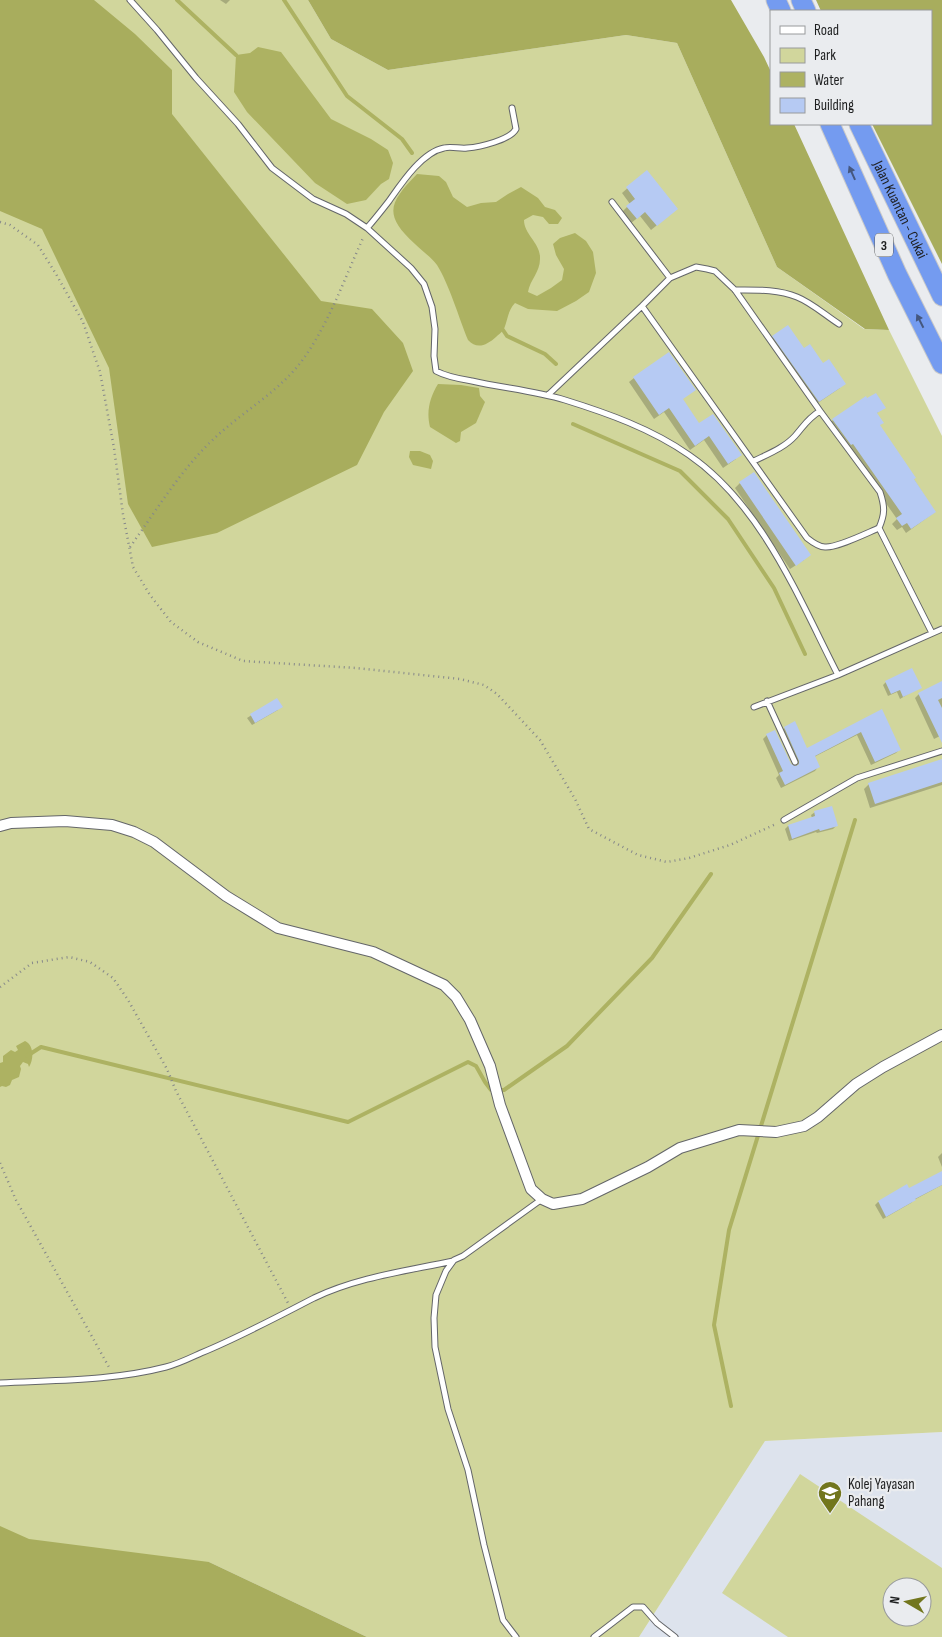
<svg xmlns="http://www.w3.org/2000/svg" width="942" height="1637" viewBox="0 0 942 1637" font-family="'Sofia Sans Condensed',sans-serif">
<style>
.built{fill:#dde3ed;fill-rule:evenodd}
.green{fill:#d1d69c;fill-rule:evenodd}
.forest{fill:#a8ad5d}
.water{fill:#adb262}
.shadow{fill:#0003}
.lines{fill:none;stroke-linecap:round;stroke-linejoin:round}
.stream{stroke:#adb262;stroke-width:4}
.building{fill:#b6caf3}
.lane-casing{stroke:#646669;stroke-width:7}
.street-casing{stroke:#646669;stroke-width:12}
.highway-casing{stroke:#c9c9c9;stroke-width:21}
.path{stroke:#86888a;stroke-width:2.5;stroke-dasharray:1 4;stroke-linecap:butt}
.lane{stroke:#fff;stroke-width:5}
.street{stroke:#fff;stroke-width:10}
.highway{stroke:#749bf0;stroke-width:19}
.oneway{fill:#45577e}
.labels{text-anchor:middle;stroke-width:4.5;stroke-linejoin:round;paint-order:stroke}
.shield{fill:#eaecef;stroke:#5b5c5e;stroke-width:1}
.shield-label{font-size:14px;font-weight:bold;fill:#1e1f20}
.street-label{font-size:15px;fill:#1e1f20;stroke:#eaecef}
.poi-label{font-size:15px;fill:#1e1f20;stroke:#eaecef;text-anchor:start}
</style>
<rect width="100%" height="100%" fill="#eaecef"/>
<path class="built" d="M942,1432V1637H639L765,1441ZM892,1587H922V1617H892Z"/>
<path class="green" d="M0,0H308L331,39L388,70L626,35L677,43L777,267L864,329L889,330L942,436V1432L765,1441L639,1637H367L209,1562L0,1565Z
M800,1474L942,1568V1637H788L722,1593ZM892,1587H922V1617H892Z"/>
<path class="forest" d="M0,0H94L135,34L172,70V114L321,301L372,309L403,343L413,371L384,412L357,465L217,533L152,547L128,504L109,368L42,229L0,211Z
M308,0H731L764,57L771,72V124H794L889,330L865,329L777,267L677,43L626,35L388,70L331,39Z
M816,0H942V264L872,124H931V11H821Z
M0,1526L29,1539L209,1562L367,1637H0Z"/>
<path class="water" d="M258,47L281,52L331,119L371,139L388,150L393,163L389,179L381,184L366,200L347,204L315,183L247,112L234,92L236,55L250,53Z
M417,174L439,176L446,182L453,197L467,207L481,203L496,202L508,194L521,187L538,198L545,207L555,210L562,218L558,224H549L543,217L533,215L524,220C524,235 541,243 540,259C540,272 530,280 528,292L537,296L551,288L562,280L564,269L556,255L553,244L560,238L575,233L586,241L593,252L596,273L589,292L576,301L557,311L528,309L515,303C508,310 508,319 504,329C502,332 498,335 496,337C487,345 477,350 468,340C459,318 449,284 437,265C431,257 422,251 415,244C382,214 390,202 417,174Z
M438,384L461,385L479,388L480,396L485,402L476,423L461,432L460,441L456,443L430,427C426,411 430,397 438,384Z
M410,451H420L430,455L433,461L431,469L413,465L409,457Z
M25,1041C34,1045 34,1059 29,1067L28,1064L23,1062L20,1066L21,1069L19,1077L12,1080L10,1085L6,1087L2,1086L0,1087V1063L3,1062V1056L11,1050L15,1052L18,1050L16,1046Z"/>
<path class="shadow" d="M220,0H230L226,4Z
M647,171L672,213L651,230L640,216L631,223L622,212L630,204L622,193Z
M773,337L803,350L840,388L815,405L769,341Z
M634,378L682,400L699,425L736,459L723,468L704,440L690,450L664,412L654,419L629,382Z
M884,407L876,414L879,425L935,512L906,533L902,527L897,530L892,524L897,519L847,448L828,425L833,420Z
M740,483L804,560L790,569L735,488Z
M911,670L920,687L900,699L897,692L888,696L883,685L886,682Z
M942,682V735L934,739L915,698L919,694Z
M277,699L278,710L252,725L247,718Z
M881,711L900,749L896,753L871,765L857,735L814,757L818,767L815,771L781,788L776,778L779,775L763,739L767,735L790,765L796,767L781,732L784,728L806,750Z
M942,761V785L870,808L864,789L869,784Z
M815,812L836,826L833,829L817,833L816,832L789,841L785,829L788,826L812,818L811,815Z
M942,1153V1167L938,1157Z
M942,1172V1185L914,1200L911,1203L883,1219L875,1205L878,1202L909,1190Z"/>
<g class="lines">
<path class="stream" d="M177,0L236,55
M284,0L347,96L402,139L412,153
M503,330L507,336L545,354L556,364
M573,424L680,471L728,519L774,588L805,654
M27,1056L41,1047L348,1122L468,1062L476,1066L485,1082L491,1090H504L567,1046L652,958L711,874
M731,1406L714,1325L729,1230L855,820"/>
</g>
<path class="building" d="M647,170L678,209L657,226L645,212L637,219L626,206L635,199L626,187Z
M788,325L804,348L810,344L823,363L829,359L846,384L819,402L772,336Z
M669,352L696,390L683,399L699,423L713,414L742,455L728,464L709,436L695,446L669,408L659,415L633,377Z
M876,393L886,408L877,413L884,423L880,425L916,478L914,479L936,512L911,529L907,523L902,526L896,518L902,514L853,444L851,445L832,419L866,396L867,398Z
M754,472L811,555L796,566L739,482Z
M912,668L922,688L903,697L900,690L891,694L885,681Z
M942,681V698L938,700L942,708V743L918,693Z
M277,698L283,707L255,723L250,714Z
M882,709L901,750L875,762L861,732L815,756L820,767L785,785L779,773L783,771L766,734L775,730L791,764L796,766L799,764V761L784,727L795,721L807,748Z
M942,759V782L875,804L868,783Z
M832,806L838,826L820,831L819,829L792,839L788,825L815,816L814,811Z
M942,1171V1185L915,1199L916,1200L886,1217L878,1201L907,1184L909,1188Z"/>
<g class="lines">
<g class="lane-casing">
<path id="lane" d="M130,0L157,30L196,78L238,124L272,168L313,199L346,214L367,228L411,268L424,284L432,307L435,329L434,356L436,371C447,377 460,379 472,381C503,388 535,391 565,400C607,413 652,429 689,455C762,505 799,599 838,675
M612,202L670,278
M367,228C375,219 382,210 389,201C401,184 422,152 444,148C451,146 460,149 467,148C480,147 510,140 516,129L512,108
M735,290C755,290 778,289 797,297C812,303 825,315 839,324
M642,306L807,538C812,542 819,547 825,547C837,548 867,533 879,528
M548,395L642,306L670,278L696,267L707,269L715,271L735,290L820,411L880,492C885,507 885,514 879,528L932,633
M754,461C768,454 784,448 795,436C804,426 807,419 820,411
M767,701L795,762
M754,707L838,675L942,629
M784,820L857,778L942,751
M0,1383C55,1380 112,1381 166,1367C178,1364 190,1358 201,1353C240,1337 277,1317 314,1298C358,1277 407,1271 453,1261
M516,1637L503,1620L484,1545L468,1470L448,1409L435,1347L434,1318L436,1295L446,1271L454,1260L463,1256L542,1199
M594,1637L633,1607H643L657,1623L675,1637"/>
</g>
<g class="street-casing">
<path id="street" d="M0,826L11,823L65,821L112,825L134,832L154,842L226,896L278,928L373,952L444,985L456,997L470,1020L490,1066L500,1105L531,1189L542,1199L553,1204L582,1199L648,1167L680,1148L739,1130L776,1132L804,1126L818,1117L856,1084L883,1067L942,1035"/>
</g>
<g class="highway-casing">
<g id="highway">
<path d="M776,0L781,11"/>
<path d="M801,0L806,11"/>
<path d="M830,124L897,274L942,364"/>
<path id="s1" d="M859,124L942,296"/>
</g>
</g>
<path class="path" d="M0,222L10,225L38,245L56,274L83,322L100,372L114,448L123,514L133,567L150,595L171,622L198,642L243,661L356,668L460,679L484,685L497,694L540,740L575,799L589,829L638,855L667,862L689,858L730,845L776,824
M130,547C158,508 183,466 219,434C247,409 282,389 304,358C330,321 345,277 364,236
M0,987L32,963L69,957L90,962L113,978L128,1000L167,1069L176,1091L288,1303
M0,1163L16,1200L110,1369"/>
<use href="#lane" class="lane"/>
<use href="#street" class="street"/>
<use href="#highway" class="highway"/>
</g>
<defs><path id="oneway-solid" d="M-6-.8H1V-3.2L6.5 0L1 3.2V.8H-6Z" transform="scale(1.25)"/></defs>
<g class="oneway">
<use href="#oneway-solid" transform="translate(852 173) rotate(-114)"/>
<use href="#oneway-solid" transform="translate(920 321) rotate(-117)"/>
</g>
<defs>
<g id="university-pin" transform="scale(1.25)"><path d="M0 17L-7.5 6A9.5 9.5 0 1 1 7.5 6Z" fill="#72761d" stroke="#eaecef"/><path d="M0-5L7-2L0 1L-7-2ZM-4 1L0 2.5L4 1V4Q0 6-4 4Z" fill="#fff"/></g>
</defs>
<g fill-rule="evenodd">
<use href="#university-pin" x="830" y="1493"/>
</g>
<g class="labels">
<rect class="shield" x="875" y="233.5" width="18" height="23" rx="4"/>
<g class="shield-label">
<text x="884" y="250">3</text>
</g>
<g class="street-label">
<text dy="5" stroke="none"><textPath href="#s1" startOffset="95">Jalan Kuantan - Cukai</textPath></text>
</g>
<g class="poi-label">
<text x="848" y="1489">Kolej Yayasan<tspan x="848" dy="17">Pahang</tspan></text>
</g>
</g>
<rect x="770" y="10" width="162" height="115" fill="#eaecef" stroke="#989a9c"/>
<rect x="780" y="26" width="25" height="8" fill="#ffffff" stroke="#989a9c"/>
<text x="814" y="35" font-size="15" fill="#1e1f20">Road</text>
<rect x="780" y="48" width="25" height="15" fill="#d1d69c" stroke="#989a9c"/>
<text x="814" y="60" font-size="15" fill="#1e1f20">Park</text>
<rect x="780" y="72" width="25" height="15" fill="#adb262" stroke="#989a9c"/>
<text x="814" y="85" font-size="15" fill="#1e1f20">Water</text>
<rect x="780" y="98" width="25" height="15" fill="#b6caf3" stroke="#989a9c"/>
<text x="814" y="110" font-size="15" fill="#1e1f20">Building</text>
<g transform="translate(907 1602) rotate(279)"><circle r="24" fill="#eaecef" stroke="#989a9c"/>
<path d="M0-4L9 19L0 12L-9 19Z" fill="#72761d"/>
<text y="-8" font-size="14" font-weight="bold" text-anchor="middle" fill="#1e1f20">N</text>
</g>
</svg>
